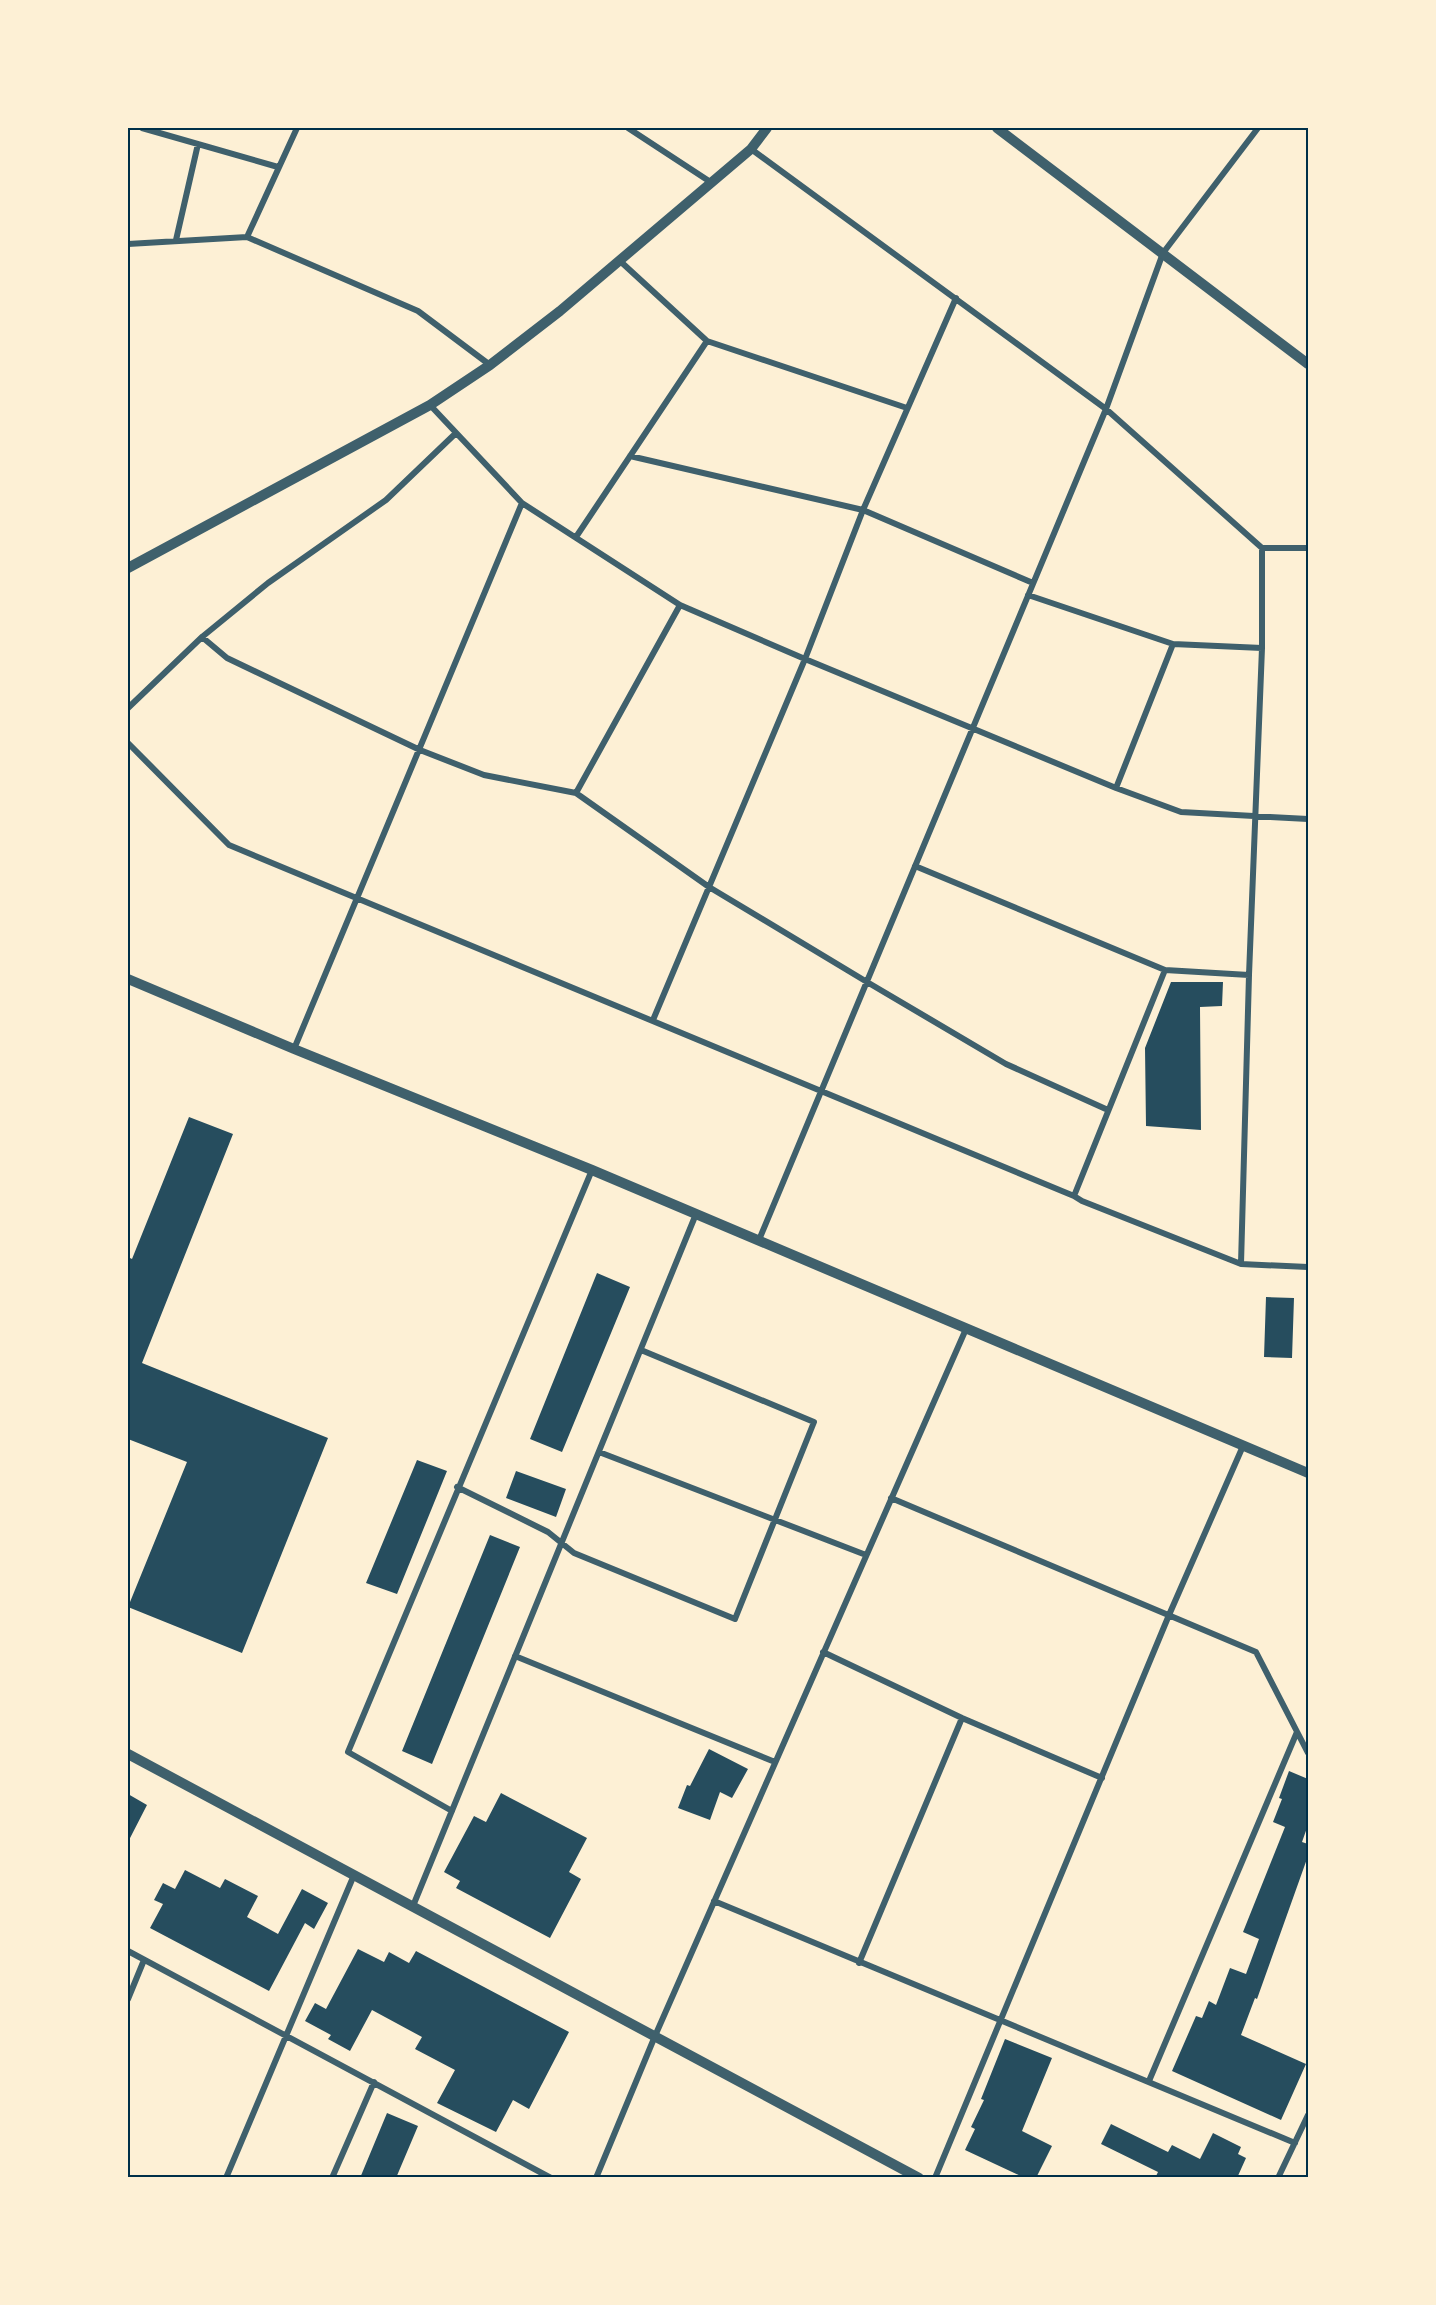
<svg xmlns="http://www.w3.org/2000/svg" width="1436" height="2305" viewBox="0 0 1436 2305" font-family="Ubuntu,sans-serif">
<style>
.building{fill:#264d5e}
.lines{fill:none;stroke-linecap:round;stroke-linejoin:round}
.minor{stroke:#3f606c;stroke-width:6}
.tertiary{stroke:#3f606c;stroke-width:10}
.neatline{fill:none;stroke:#003049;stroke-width:2}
</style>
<rect width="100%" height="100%" fill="#fdf0d5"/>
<path class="building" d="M1171,982H1223L1222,1006L1200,1007L1201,1130L1146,1126L1145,1048Z
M189,1117L233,1134L142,1363L328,1438L242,1653L128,1607L187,1462L128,1439V1257L132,1259Z
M597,1273L630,1287L562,1452L530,1439Z
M1266,1297L1294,1298L1292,1358L1264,1357Z
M417,1460L447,1471L397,1594L366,1583Z
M516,1471L566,1489L556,1517L506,1498Z
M490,1535L520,1547L432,1764L402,1751Z
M709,1749L748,1769L732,1798L720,1792L710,1820L678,1808L687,1785L690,1786Z
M1289,1771L1308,1779V1825L1302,1842L1308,1844V1856L1257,1999L1255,1998L1241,2035L1306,2064L1281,2120L1172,2071L1196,2016L1202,2018L1209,2001L1216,2005L1230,1968L1246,1974L1259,1939L1243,1932L1285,1827L1273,1822L1282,1799L1279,1798Z
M501,1793L587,1838L569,1872L581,1879L550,1938L456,1888L460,1881L444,1872L474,1816L486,1822Z
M128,1794L147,1805L128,1842Z
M185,1870L220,1888L225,1879L258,1896L247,1917L278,1934L302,1889L328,1903L314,1929L305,1923L269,1991L150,1928L163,1904L154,1900L163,1883L175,1889Z
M358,1949L384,1962L389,1952L409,1963L416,1951L569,2032L529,2109L513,2100L496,2132L437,2103L455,2070L415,2049L422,2037L372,2010L350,2051L328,2039L331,2035L305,2021L315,2003L326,2009Z
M1005,2039L1052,2058L1022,2131L1052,2146L1036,2178H1025L965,2150L975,2129L971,2127L984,2100L981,2099Z
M387,2113L418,2126L396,2178H360Z
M1111,2124L1168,2152L1172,2145L1200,2159L1213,2133L1241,2147L1238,2154L1246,2158L1237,2178H1155L1158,2172L1101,2144Z"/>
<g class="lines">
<path class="minor" d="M142,128L278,167
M628,128L712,183
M751,149L1106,409L1262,548H1308
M247,237L297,128
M176,240L198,144
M128,244L247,237L418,311L490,365
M620,261L707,341L907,408
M430,405L522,503L680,605L805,659L1116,788L1181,812L1308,819
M630,456L863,510L1033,583
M576,537L707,341
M1028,595L1173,644L1262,648
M202,637L227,658L420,750L484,775L576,793L709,887L867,982L1006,1064L1108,1110
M128,708L202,637L268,583L386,500L456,433
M128,743L229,845L1074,1196L1082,1201L1241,1264L1308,1267
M1116,788L1173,644
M576,793L680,605
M915,866L1165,970L1249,975
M653,1020L805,659L863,510L956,298
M294,1049L522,503
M1074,1196L1165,970
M759,1240L1106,409L1163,253L1258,128
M1241,1264L1249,975L1262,648V548
M599,1452L866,1555
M457,1487L548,1532L574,1553L735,1619L814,1422L641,1350
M891,1498L1256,1652L1308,1753
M823,1652L962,1718L1102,1778
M515,1656L775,1762
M452,1811L348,1752L592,1170
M714,1901L1295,2143
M413,1906L696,1214
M128,1951L551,2178
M859,1963L962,1718
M128,1999L144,1960
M1149,2081L1297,1732
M226,2178L354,1875
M332,2178L374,2082
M596,2178L655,2036L966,1329
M935,2178L1169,1615L1243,1446
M1278,2178L1308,2115"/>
<path class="tertiary" d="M997,128L1308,364
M128,568L430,405L490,365L560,311L751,149L767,128
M128,979L294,1049L592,1170L1308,1473
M128,1754L919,2178"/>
</g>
<rect width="1436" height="2305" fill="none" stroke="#fdf0d5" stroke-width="258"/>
<rect x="129" y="129" width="1178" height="2047" class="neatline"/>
</svg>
